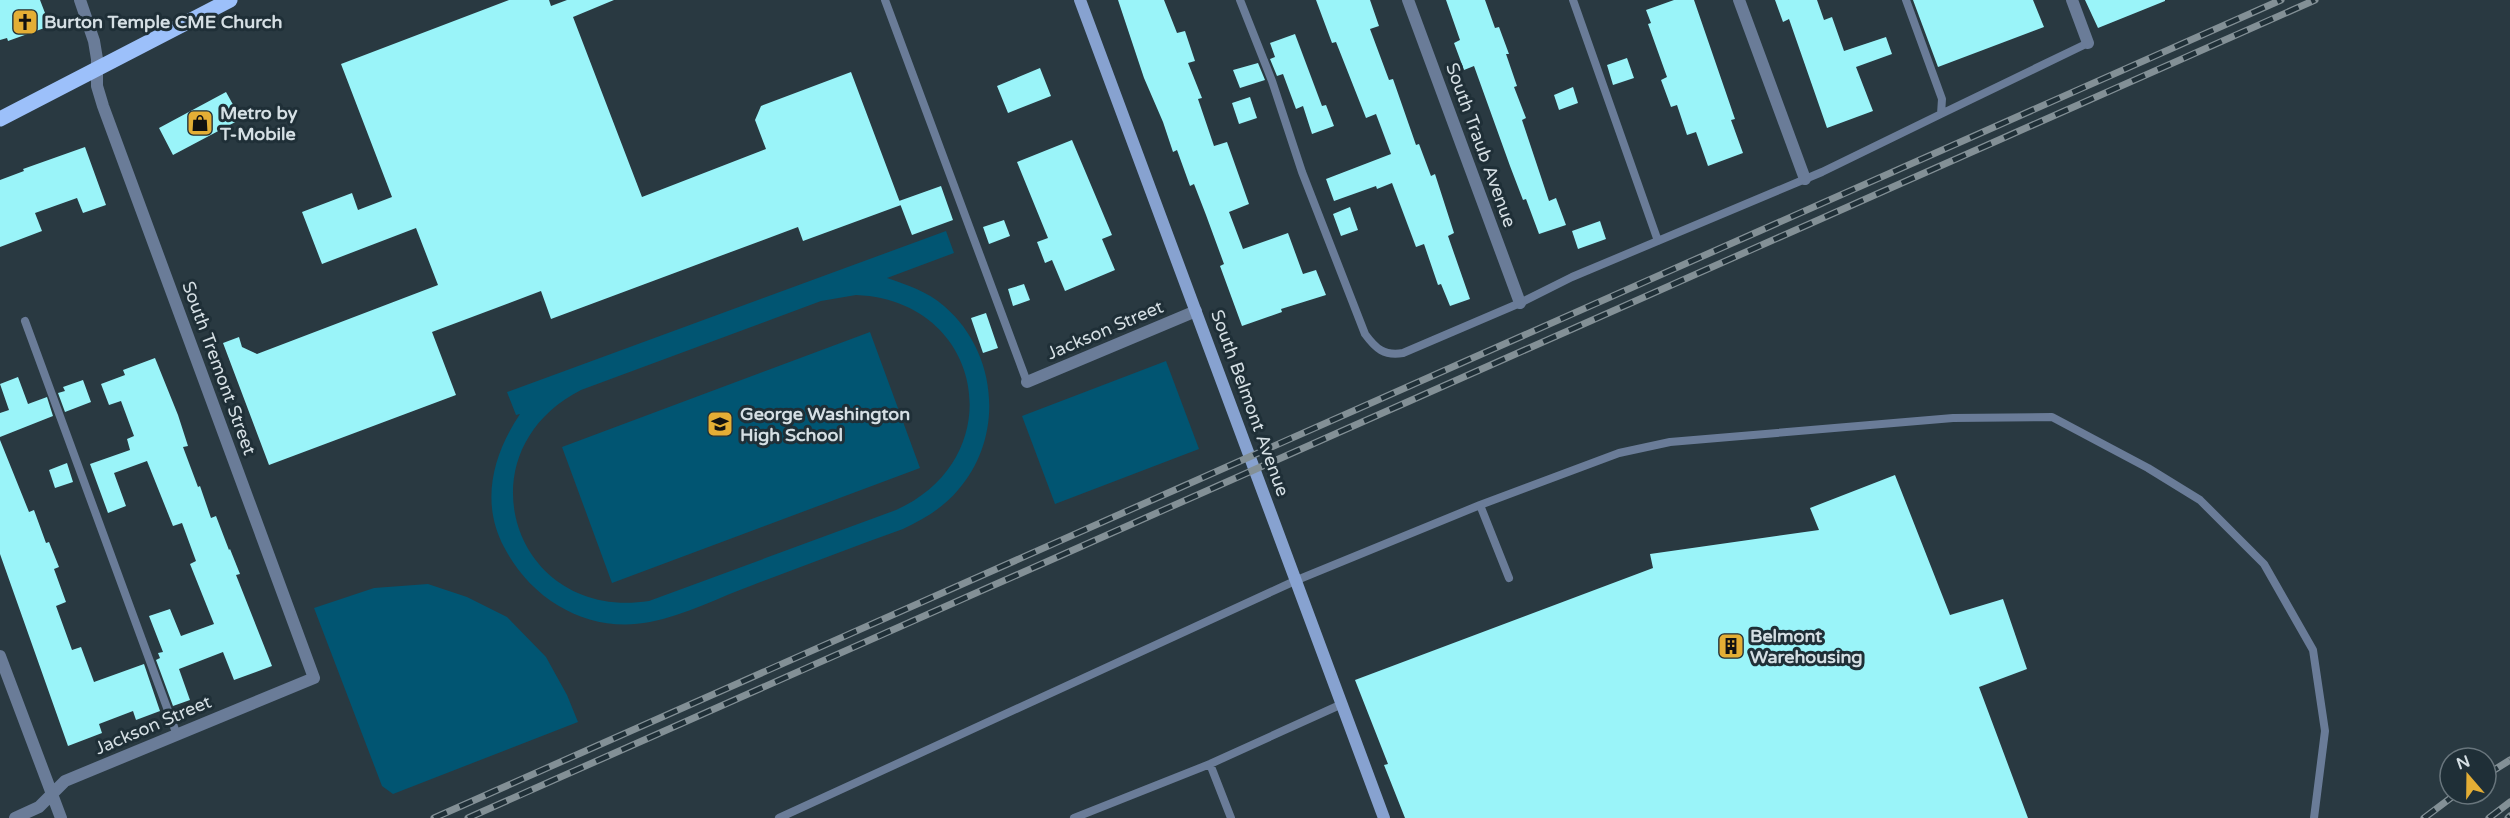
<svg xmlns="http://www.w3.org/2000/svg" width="2510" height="818" viewBox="0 0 2510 818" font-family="'Varela Round',sans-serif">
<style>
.green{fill:#015572;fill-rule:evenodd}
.building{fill:#9af4f9}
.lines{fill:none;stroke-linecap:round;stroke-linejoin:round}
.lane{stroke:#6a7c98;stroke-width:8}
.street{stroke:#6a7c98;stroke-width:12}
.secondary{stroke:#87a2d0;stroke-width:12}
.primary{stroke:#9cc0fa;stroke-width:15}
.rail-casing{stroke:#839096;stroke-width:7}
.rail{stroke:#1f2f37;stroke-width:4.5;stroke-dasharray:14;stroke-linecap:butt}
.labels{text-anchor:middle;stroke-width:6;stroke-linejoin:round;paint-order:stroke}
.poi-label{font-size:18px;font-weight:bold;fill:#d5dfe4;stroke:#1f2f37;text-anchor:start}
.street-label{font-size:18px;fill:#d5dfe4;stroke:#1f2f37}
</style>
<rect width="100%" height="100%" fill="#293941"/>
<path class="green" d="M946,231L954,253L887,278C907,285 927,291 944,306C998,352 1005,437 958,490C943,508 924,519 903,529C853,547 803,566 753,585C720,597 685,615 650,622C589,634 532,601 504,547C480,502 493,454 520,414L516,415L507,392ZM856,295C984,300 1013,457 896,510L649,601C513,622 459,452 581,390L821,301Z
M870,332L920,468L612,583L562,447Z
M1166,361L1199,449L1055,504L1022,416Z
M428,584L467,597L507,617L546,657L567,695L578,722L393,794L382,786L314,608L374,588Z"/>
<path class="building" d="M0,0H40L50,26L8,41L7,38L0,40Z
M509,0H549L551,6L567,0H614L573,17L642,197L766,149L755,120L761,106L851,72L901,205L803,241L798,227L551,319L541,291L432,332L456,395L269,465L223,343L239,337L242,347L257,354L438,285L416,228L322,264L302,212L352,193L358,210L392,197L341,64Z
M1118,0H1164L1177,33L1185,31L1195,61L1188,63L1202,98L1198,99L1214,146L1227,142L1249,204L1229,212L1243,249L1288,233L1303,274L1316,270L1326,295L1281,309L1282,312L1242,326L1220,266L1224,264L1206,215L1194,184L1190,186L1177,150L1173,152L1163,122L1144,78Z
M1316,0H1370L1379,26L1370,29L1389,80L1393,79L1416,145L1419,144L1431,176L1435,174L1454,233L1448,236L1470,299L1450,306L1441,284L1438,285L1424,244L1416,247L1392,183L1377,189L1376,186L1334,201L1326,179L1391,154L1376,114L1366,118L1336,42L1332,43Z
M1446,0H1485L1495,28L1499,27L1509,54H1506L1517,86L1514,87L1526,118L1522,120L1549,201L1556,198L1566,225L1539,234L1526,199L1523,200L1510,166L1474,66L1464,70L1454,43L1460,40Z
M1674,0H1694L1735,119L1731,120L1743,153L1708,166L1696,132L1687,135L1677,105L1671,107L1661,80L1667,77L1648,24L1651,23L1646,10Z
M1775,0H1817L1824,20L1832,17L1844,51L1886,37L1892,54L1856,67L1873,111L1827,128L1789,19L1783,22Z
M1913,0H2033L2044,27L1938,67Z
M2085,0H2165V1L2098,28Z
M1295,34L1322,106L1326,105L1334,126L1312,134L1303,106L1296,109L1283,74L1277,76L1270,59L1275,57L1270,43Z
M1627,58L1634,78L1613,85L1607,65Z
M1258,63L1265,80L1240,88L1233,70Z
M1040,68L1051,96L1008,113L997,86Z
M1573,87L1578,103L1559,110L1554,95Z
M226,92L241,119L173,155L159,128Z
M1250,97L1257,118L1239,124L1232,103Z
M1072,140L1112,235L1102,239L1115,270L1065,291L1052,260L1045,263L1037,242L1048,238L1017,162Z
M85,147L106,205L83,213L77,198L35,213L42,231L0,247V180L24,171L23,169Z
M941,186L953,220L912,235L899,201Z
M1350,207L1358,230L1341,236L1333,214Z
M1004,220L1010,236L989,244L983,227Z
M1600,221L1606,239L1578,249L1572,231Z
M1024,284L1030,300L1013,306L1008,289Z
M986,313L998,348L983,353L971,318Z
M155,358L178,415L188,446L183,447L198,487L200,486L211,518L216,516L229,550L230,549L240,574L236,575L272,666L234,680L223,652L179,669L190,700L173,706L156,660L160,658L158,653L163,652L149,616L170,609L181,636L214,624L190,564L196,561L182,523L173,526L147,461L114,473L126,506L108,513L90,464L130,450L127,439L134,436L121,401L109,405L101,384L125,375L123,370Z
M18,377L28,404L47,397L53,416L0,437V413L9,410L0,384Z
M83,380L91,402L65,412L58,393L65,391L63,387Z
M0,440L29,512L34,510L46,543L49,542L59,567L54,569L66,602L56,606L72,650L81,647L94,682L144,664L160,711L136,720L133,711L99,724L102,733L68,746L0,554Z
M67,463L73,482L55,488L49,470Z
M1895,475L1950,615L2003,599L2027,669L1979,687L2028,818H1405L1384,765L1388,764L1355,680L1653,568L1650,554L1819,530L1810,508Z"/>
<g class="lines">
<path class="lane" d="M885,0L1027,382
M1240,0L1272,81L1302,172L1365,334C1376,349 1384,356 1403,353L1520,303L1572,277L1822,172L1941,114L1942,99L1906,0
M1573,0L1658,241
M1941,114L2088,43
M25,321L177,735
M1480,505L1509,578
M1210,764L1231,818
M779,818L1297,580L1480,505L1619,453L1670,442L1953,418L2052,417L2148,468L2200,500L2264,564L2313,650L2325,731L2314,818
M1074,818L1210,764L1342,704"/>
<path class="street" d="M1408,0L1520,303
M1739,0L1805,179
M2072,0L2088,43
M1027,382L1196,311
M0,656L61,818
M15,818L39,807L65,781L314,678L103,106L97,86V59L94,41L80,0"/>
<path class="secondary" d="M1080,0L1384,818"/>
<path class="primary" d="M0,119L230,0"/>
<g class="rail-casing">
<path id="rail" d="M2486,775L2510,760
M434,818L2281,0
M468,818L2315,0
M2424,818L2456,794
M2489,818L2510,802
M2508,818L2510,816"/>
</g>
<use href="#rail" class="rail"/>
</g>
<defs>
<g id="church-square" transform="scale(1.35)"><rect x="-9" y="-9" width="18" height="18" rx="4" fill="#e4ae35" stroke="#1f2f37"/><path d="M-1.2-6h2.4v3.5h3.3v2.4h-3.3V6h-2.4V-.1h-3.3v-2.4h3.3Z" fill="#111"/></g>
<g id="shop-square" transform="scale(1.35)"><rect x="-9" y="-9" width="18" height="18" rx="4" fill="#e4ae35" stroke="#1f2f37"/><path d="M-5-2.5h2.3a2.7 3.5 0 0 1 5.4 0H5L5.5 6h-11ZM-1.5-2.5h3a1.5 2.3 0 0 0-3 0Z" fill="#111"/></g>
<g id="school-square" transform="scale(1.35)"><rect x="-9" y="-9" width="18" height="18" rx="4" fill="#e4ae35" stroke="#1f2f37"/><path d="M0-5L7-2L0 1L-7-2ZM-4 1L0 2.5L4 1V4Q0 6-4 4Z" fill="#111"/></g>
<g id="building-square" transform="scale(1.35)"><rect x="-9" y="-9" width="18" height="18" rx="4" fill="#e4ae35" stroke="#1f2f37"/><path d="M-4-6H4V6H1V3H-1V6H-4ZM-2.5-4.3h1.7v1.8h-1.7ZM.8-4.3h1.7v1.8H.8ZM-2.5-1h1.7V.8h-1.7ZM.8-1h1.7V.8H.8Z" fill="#111"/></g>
</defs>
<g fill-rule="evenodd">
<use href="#church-square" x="25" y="22"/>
<use href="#shop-square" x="200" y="123"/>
<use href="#school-square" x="720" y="424"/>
<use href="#building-square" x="1731" y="646"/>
</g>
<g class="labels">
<g class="poi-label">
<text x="44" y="28">Burton Temple CME Church</text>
<text x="220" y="119">Metro by<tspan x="220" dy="21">T-Mobile</tspan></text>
<text x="740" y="420">George Washington<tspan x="740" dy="21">High School</tspan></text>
<text x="1750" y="642">Belmont<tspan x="1750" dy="21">Warehousing</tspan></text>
</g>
<g class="street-label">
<text transform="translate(1481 145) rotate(70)" y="6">South Traub Avenue</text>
<text transform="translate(1105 330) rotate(-23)" y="6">Jackson Street</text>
<text transform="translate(219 368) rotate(70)" y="6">South Tremont Street</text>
<text transform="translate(1250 403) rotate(70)" y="6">South Belmont Avenue</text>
<text transform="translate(153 725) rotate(-23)" y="6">Jackson Street</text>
</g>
</g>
<g transform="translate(2468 776) rotate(340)"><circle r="28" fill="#1f2f37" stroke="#68757c" stroke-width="1.5"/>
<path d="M0-4.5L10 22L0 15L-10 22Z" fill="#e4ae35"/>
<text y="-9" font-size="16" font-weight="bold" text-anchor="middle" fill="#d5dfe4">N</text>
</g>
</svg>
